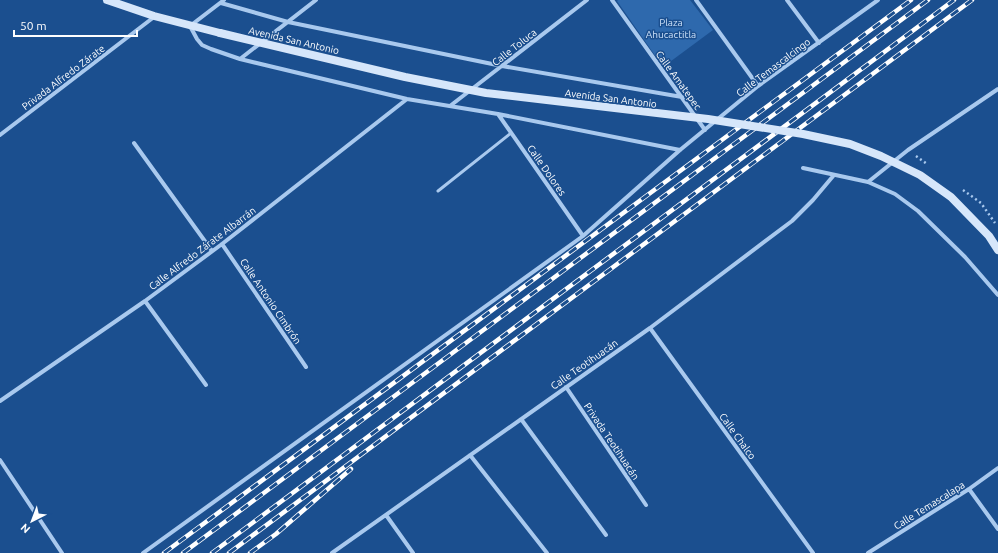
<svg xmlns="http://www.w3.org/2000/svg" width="998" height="553" viewBox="0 0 998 553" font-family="Ubuntu,sans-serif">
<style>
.green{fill:#2e69ad}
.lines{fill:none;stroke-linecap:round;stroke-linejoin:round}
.path{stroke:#a9c9ee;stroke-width:2.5;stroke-dasharray:2 3;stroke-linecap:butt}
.service{stroke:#a9c9ee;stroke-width:3}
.minor{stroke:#a9c9ee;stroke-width:4}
.secondary{stroke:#d6e6fa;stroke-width:8}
.rail-casing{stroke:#fff;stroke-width:4.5}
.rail{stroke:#1b4f8f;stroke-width:3;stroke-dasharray:9;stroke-linecap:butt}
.secondary-bridge{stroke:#d6e6fa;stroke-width:8}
.labels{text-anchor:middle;stroke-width:3;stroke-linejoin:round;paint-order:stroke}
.park-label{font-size:10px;fill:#cfe3fa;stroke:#1b4f8f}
.street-label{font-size:10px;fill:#fff;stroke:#1b4f8f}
</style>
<rect width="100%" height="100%" fill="#1b4f8f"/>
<path class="green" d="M618,0H690L713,30L663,67L617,1Z"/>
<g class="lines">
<path class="path" d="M916,156L927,164
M963,190L981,203L995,223"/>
<path class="service" d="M438,191L511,133"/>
<path class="minor" d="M224,0L190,26L197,39L202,45L211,49L240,59L407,99L498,114L680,150
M612,0L705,130
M696,0L758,86
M787,0L819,43
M221,3L288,22L502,66L682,97
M240,59L316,0
M450,106L587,0
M498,114L583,236
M0,135L154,17
M134,143L212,251
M803,168L868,182L895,194L918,211L965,257L998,295
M868,182L908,150L998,89
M222,244L306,367
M145,301L206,385
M650,328L813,553
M566,387L646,505
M0,401L145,301L222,244L407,99
M521,419L606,535
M470,455L547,553
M0,460L62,553
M969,489L998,529
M386,515L413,553
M143,553L583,236L680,150L758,86L878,0
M332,553L650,328L792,221L813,200L834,175
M868,553L969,489L998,468"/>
<path class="secondary" d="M107,0L154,16L220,33"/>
<g class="rail-casing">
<path id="rail" d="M164,553L911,0
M183,553L928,0
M212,553L954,0
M229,553L972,0
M250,553L276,534L351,469"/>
</g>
<use href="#rail" class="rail"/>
<path class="secondary-bridge" d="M220,33L405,77L486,93L708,119L803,134L850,144L881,156L920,175L951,197L989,236L998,250"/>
</g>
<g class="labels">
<g class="park-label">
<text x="671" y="26">Plaza<tspan x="671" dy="12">Ahucactitla</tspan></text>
</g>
<g class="street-label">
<text transform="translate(294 40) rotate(13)" y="4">Avenida San Antonio</text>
<text transform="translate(514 47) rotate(-38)" y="4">Calle Toluca</text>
<text transform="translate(773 67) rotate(-37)" y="4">Calle Temascalcingo</text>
<text transform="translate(63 77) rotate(-37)" y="4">Privada Alfredo Zárate</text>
<text transform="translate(679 80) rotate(54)" y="4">Calle Amatepec</text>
<text transform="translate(611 98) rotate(7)" y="4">Avenida San Antonio</text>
<text transform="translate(547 170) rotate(55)" y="4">Calle Dolores</text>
<text transform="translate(202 248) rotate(-37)" y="4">Calle Alfredo Zárate Albarrán</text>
<text transform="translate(271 301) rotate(56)" y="4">Calle Antonio Cimbrón</text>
<text transform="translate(584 364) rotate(-35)" y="4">Calle Teotihuacán</text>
<text transform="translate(738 436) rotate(54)" y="4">Calle Chalco</text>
<text transform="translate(612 441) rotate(56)" y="4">Privada Teotihuacán</text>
<text transform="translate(929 505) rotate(-32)" y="4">Calle Temascalapa</text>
</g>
</g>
<g transform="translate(32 521) rotate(222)" stroke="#1b4f8f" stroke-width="3" paint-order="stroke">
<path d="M0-3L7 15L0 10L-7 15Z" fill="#ffffff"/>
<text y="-6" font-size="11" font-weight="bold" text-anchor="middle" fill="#ffffff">N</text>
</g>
<path d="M14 30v6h123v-6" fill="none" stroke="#ffffff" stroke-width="2"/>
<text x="20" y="30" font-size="12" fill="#ffffff" stroke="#1b4f8f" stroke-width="3" paint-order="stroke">50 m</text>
</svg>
